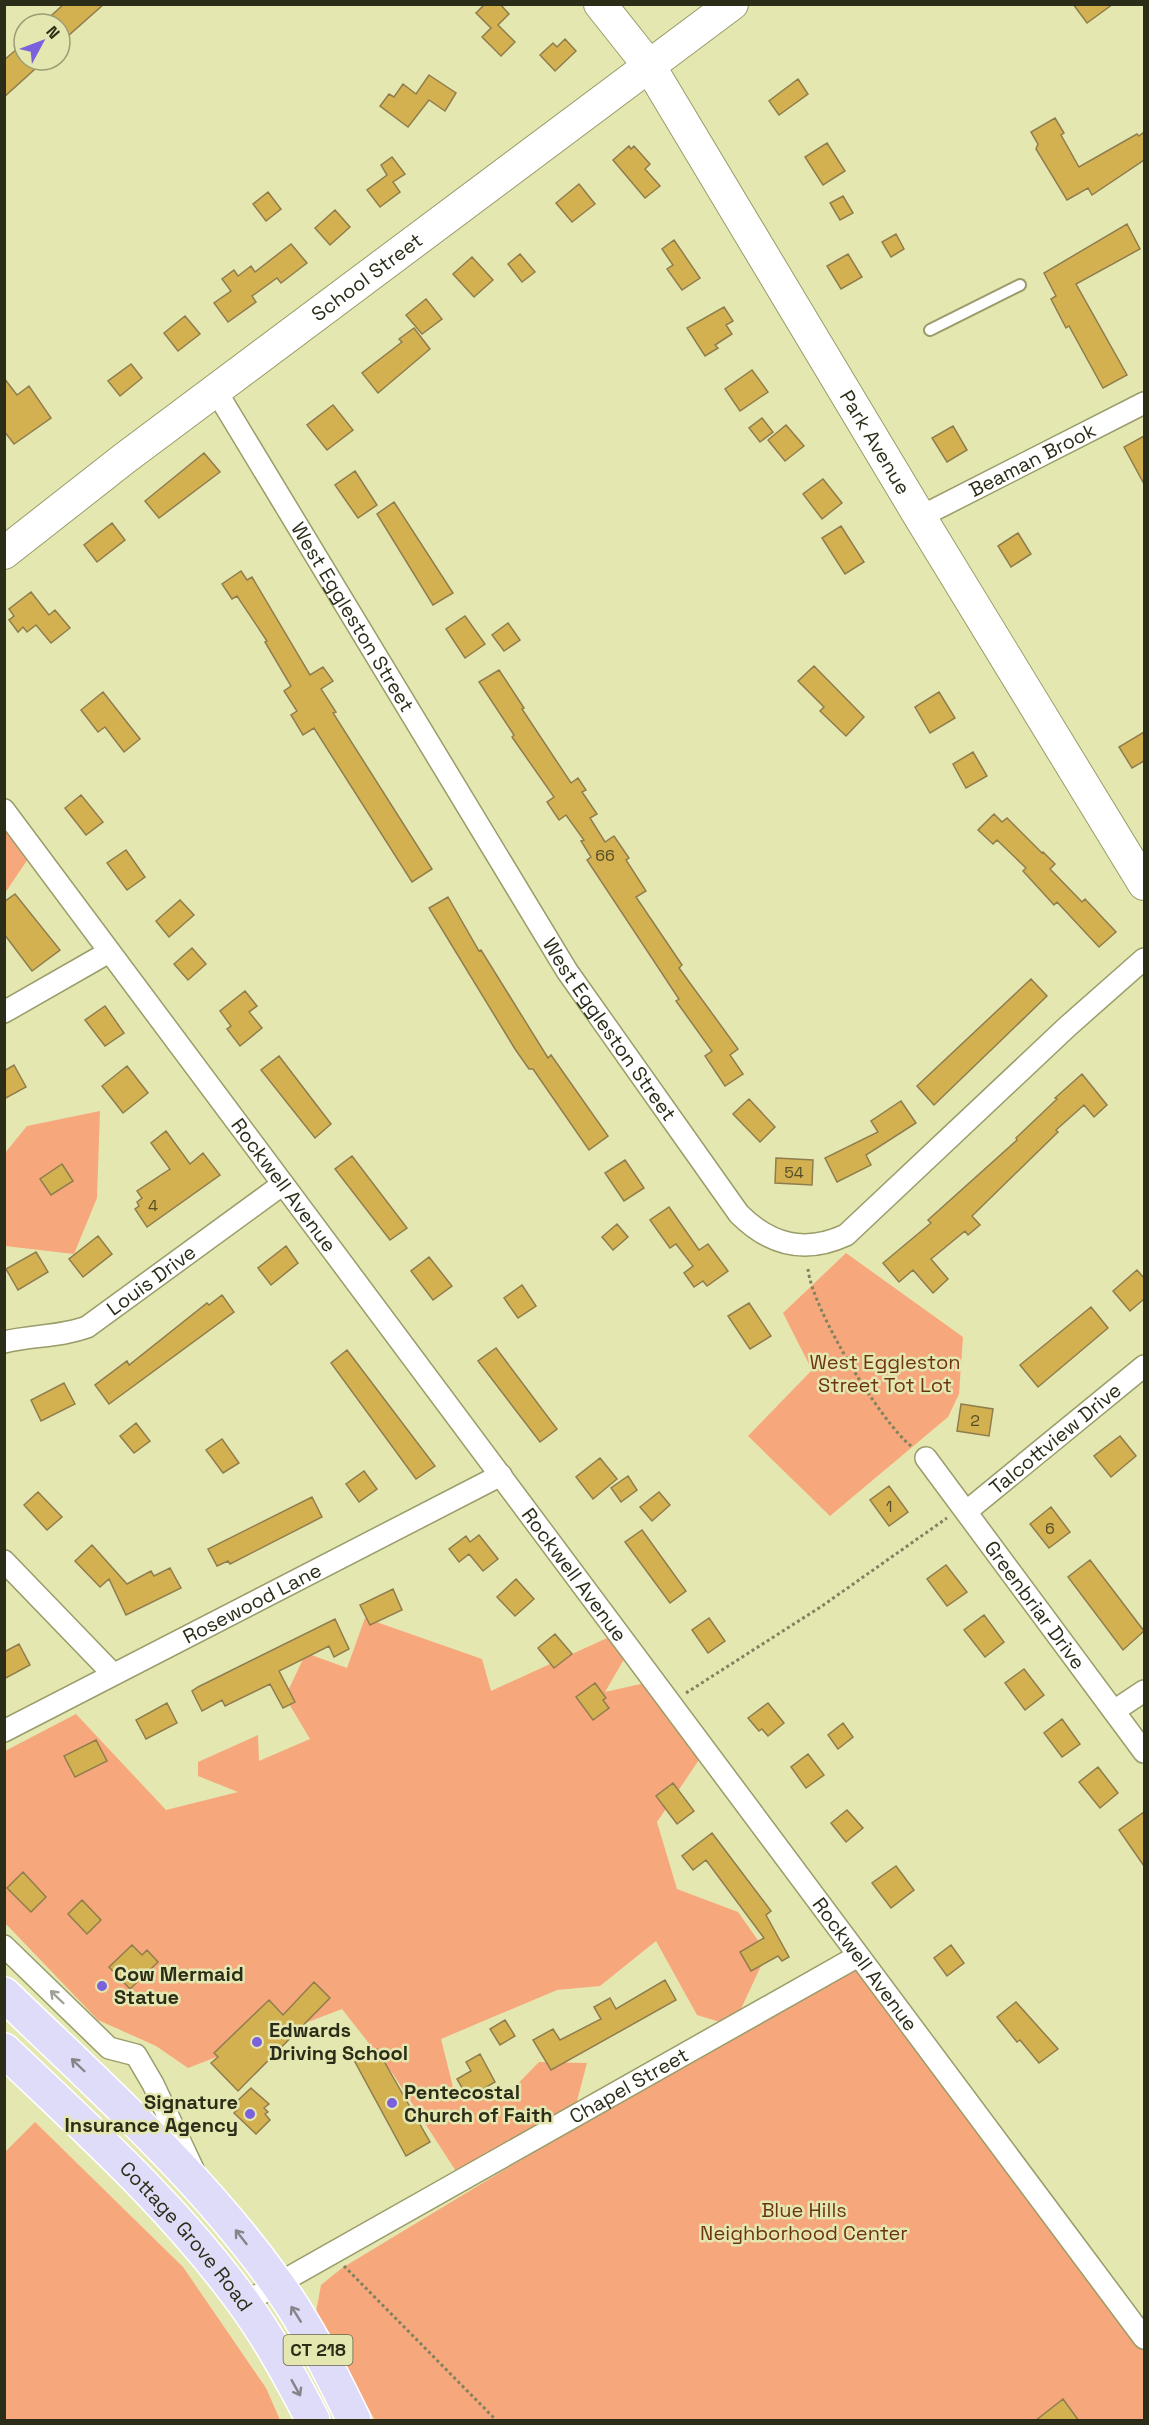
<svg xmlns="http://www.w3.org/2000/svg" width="1149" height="2425" viewBox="0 0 1149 2425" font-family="'Space Grotesk',sans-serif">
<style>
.green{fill:#f7a77c}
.building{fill:#d3b151;stroke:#8f7d4d;stroke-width:1.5}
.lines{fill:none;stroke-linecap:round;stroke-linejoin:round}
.lane-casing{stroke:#9a9c69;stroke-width:14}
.street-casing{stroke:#9a9c69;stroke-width:24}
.secondary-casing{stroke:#9a9c69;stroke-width:34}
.primary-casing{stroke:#fff;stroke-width:36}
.path{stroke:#81825e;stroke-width:3;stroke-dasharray:3 3;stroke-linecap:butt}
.lane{stroke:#fff;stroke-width:10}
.street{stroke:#fff;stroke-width:21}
.secondary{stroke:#fff;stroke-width:32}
.primary{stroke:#dfdcf9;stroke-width:33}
.oneway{stroke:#a0a097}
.oneway2{stroke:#868488}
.poi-dot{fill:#7b61db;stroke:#e5e7b1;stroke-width:2}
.labels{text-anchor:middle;stroke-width:5;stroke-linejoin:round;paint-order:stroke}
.number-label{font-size:16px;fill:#564e26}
.shield{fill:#e5e7b1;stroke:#646546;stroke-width:1.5}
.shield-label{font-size:18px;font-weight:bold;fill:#2c2d18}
.street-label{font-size:20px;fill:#2c2d18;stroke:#e5e7b1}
.park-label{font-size:20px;fill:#6c3512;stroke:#e5e7b1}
.poi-label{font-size:20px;font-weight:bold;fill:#2c2d18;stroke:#e5e7b1;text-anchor:start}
</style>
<rect width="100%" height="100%" fill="#e5e7b1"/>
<path class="green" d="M4,810L34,850L5,893H4Z
M100,1111L97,1198L74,1254L5,1246V1153L27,1126Z
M846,1253L963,1337L959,1394L948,1417L830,1516L748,1436L812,1370L783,1313Z
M365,1618L482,1659L491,1691L618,1633L630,1649L605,1692L654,1681L705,1751L657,1822L677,1889L738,1912L767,1953L733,2026L697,2015L656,1941L600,1986L557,1990L441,2039L455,2095L501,2101L539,2062L587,2063L573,2116L461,2179L393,2074L342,2009L188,2068L156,2046L98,2020L5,1923V1751L76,1714L166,1810L238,1792L198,1776V1762L258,1735L259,1761L310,1739L285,1697L306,1653L347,1668Z
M858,1956L1144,2338V2420H375L339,2359L316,2312L321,2285L342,2268Z
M35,2122L183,2267L266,2388L280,2420H5V2152Z"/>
<path class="building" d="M64,4H104L60,43V24H42Z
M485,4H500L509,14L498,25L515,42L501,56L482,37L491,28L476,13Z
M1073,4H1113L1087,23Z
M565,39L576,51L555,71L540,55L553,43L557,47Z
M24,43V60H45L4,97V60Z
M429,75L456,93L445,111L429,100L408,127L380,106L389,94L394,97L403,84L416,94Z
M798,79L808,94L779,115L769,101Z
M1055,118L1064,133L1061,135L1079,167L1137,134L1139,136L1144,132V160L1092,195L1088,188L1067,200L1036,149L1038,144L1031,132Z
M827,143L845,171L823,185L805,157Z
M629,146L631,149L634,146L650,164L645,169L660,186L645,198L613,160Z
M392,157L405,174L393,182L400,192L380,207L367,190L387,175L381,165Z
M579,184L595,204L572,222L556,203Z
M268,192L281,209L266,221L253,204Z
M843,196L853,213L840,220L830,203Z
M335,210L350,227L330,245L315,228Z
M1127,224L1140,249L1076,284L1127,375L1103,388L1069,326L1066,328L1051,299L1056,296L1044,273Z
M896,234L904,249L891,257L882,242Z
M674,240L700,278L682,290L667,269L673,265L662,249Z
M291,244L307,263L281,283L277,278L252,296L256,302L228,322L214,303L231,291L222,279L234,270L238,276L251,266L255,272Z
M520,254L535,272L522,282L508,264Z
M848,254L862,277L841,289L827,266Z
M472,257L493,280L474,297L453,274Z
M426,299L442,319L422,334L406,315Z
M724,307L733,321L726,325L732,334L715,345L718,348L705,356L687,328Z
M185,316L200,334L178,351L164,333Z
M414,328L430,349L378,393L362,373L402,342L399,339Z
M131,364L142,378L120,396L108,381Z
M752,370L768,392L740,411L725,389Z
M4,378L17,395L29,386L51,418L14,444L4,431Z
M333,405L353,430L327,450L307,425Z
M762,418L773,432L760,442L749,428Z
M786,425L804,446L785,461L768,440Z
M953,426L967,450L947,462L932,438Z
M1144,436V484L1124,447Z
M204,453L220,472L159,518L145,501Z
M355,471L377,505L358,518L335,485Z
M823,479L842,503L822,519L803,494Z
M394,502L453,593L433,605L377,514Z
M112,523L125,540L97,562L84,545Z
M841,526L864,562L845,574L822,538Z
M1018,533L1031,554L1011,567L998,546Z
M241,571L247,580L252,577L310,675L323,667L333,681L321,689L336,712L333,713L432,869L412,882L314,728L303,735L291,715L297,711L284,691L291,686L265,642L267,641L237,596L232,599L222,584Z
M31,592L49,615L55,610L70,628L51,643L36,625L27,632L23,627L18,632L9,620L14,616L9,609Z
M465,616L485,644L465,658L446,629Z
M508,623L520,640L504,651L492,635Z
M814,666L864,717L846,736L820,711L824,707L798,681Z
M499,670L524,708L522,709L571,783L578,778L586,790L582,792L597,814L590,818L605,842L614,836L629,858L626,860L646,891L636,897L682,965L679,968L738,1049L730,1055L743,1074L725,1086L705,1056L712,1051L676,1001L679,999L587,860L591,857L581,841L584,840L566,815L559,820L547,802L554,797L512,737L514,735L479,682Z
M103,692L140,739L124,752L105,727L98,732L81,710Z
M939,692L955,718L930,733L915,707Z
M1144,732V761L1132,768L1119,747Z
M973,752L987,776L966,788L953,764Z
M81,795L103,822L86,835L65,808Z
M994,814L1002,822L1007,818L1042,853L1043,852L1055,864L1050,869L1082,902L1085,899L1116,932L1099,947L1057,902L1054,905L1023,871L1026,868L997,840L993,844L978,830Z
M126,850L145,877L127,890L107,863Z
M15,894L60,950L32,971L4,934V902Z
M448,897L479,951L481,950L548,1058L551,1055L608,1136L589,1150L533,1069H529L515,1049L429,908Z
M180,900L194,915L169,937L156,921Z
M192,948L206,964L188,980L174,964Z
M1031,979L1047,996L934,1105L917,1086Z
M245,991L257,1006L249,1012L262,1028L240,1046L227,1029L231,1026L220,1011Z
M105,1006L124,1033L105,1046L85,1020Z
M279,1056L331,1124L315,1138L261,1070Z
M14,1065L26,1087L4,1099V1071Z
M127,1066L148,1093L123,1113L102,1086Z
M1082,1074L1107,1105L1094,1117L1084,1105L1056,1130L1058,1132L972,1216L980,1225L968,1235L965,1231L931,1259L948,1279L933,1293L913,1270L899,1282L883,1263L931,1223L928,1220L1017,1140L1016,1138L1057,1099L1055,1098Z
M749,1099L775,1127L760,1142L733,1114Z
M901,1101L916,1123L866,1155L871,1165L837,1182L825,1158L878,1132L871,1121Z
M166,1131L190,1164L203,1153L220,1175L147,1227L135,1209L139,1206L137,1202L142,1198L137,1191L170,1169L151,1143Z
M352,1156L407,1228L390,1240L335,1169Z
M776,1158L813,1160L812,1185L775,1183Z
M625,1160L644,1188L624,1201L605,1173Z
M62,1164L73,1181L51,1195L40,1179Z
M669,1207L699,1250L708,1244L728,1271L707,1286L703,1281L694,1287L684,1273L693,1266L676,1244L670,1248L650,1220Z
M617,1224L628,1237L613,1250L602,1237Z
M98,1236L112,1254L83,1277L69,1259Z
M286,1246L298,1263L271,1285L258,1268Z
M36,1252L48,1272L18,1290L6,1269Z
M429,1257L452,1286L433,1300L411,1271Z
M1137,1270L1144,1278V1299L1130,1311L1113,1291Z
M522,1285L536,1306L518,1318L504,1298Z
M222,1295L234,1312L109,1404L95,1385L127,1361L129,1365L207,1303L209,1305Z
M749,1303L771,1336L750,1349L728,1316Z
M1091,1307L1108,1328L1038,1387L1020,1365Z
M496,1348L557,1429L540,1442L478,1361Z
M347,1350L435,1466L416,1479L331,1363Z
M64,1383L75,1404L41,1421L31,1400Z
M961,1404L993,1409L989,1436L957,1431Z
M136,1423L150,1441L134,1453L120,1436Z
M1120,1436L1136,1456L1111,1477L1094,1456Z
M222,1439L239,1463L223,1473L206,1450Z
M600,1458L617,1479L593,1499L576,1477Z
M364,1471L377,1489L359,1502L346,1484Z
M628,1476L637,1490L621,1502L611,1488Z
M889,1486L908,1512L889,1526L870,1500Z
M38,1492L62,1517L47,1530L24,1505Z
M659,1492L670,1505L652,1521L640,1507Z
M312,1497L322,1517L230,1564L228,1561L217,1566L208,1549Z
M1051,1507L1070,1532L1049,1548L1030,1524Z
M642,1530L686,1591L670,1603L625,1542Z
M479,1535L498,1559L483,1571L469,1554L459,1562L449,1549L466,1536L470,1542Z
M92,1545L127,1584L151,1571L154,1576L170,1568L181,1588L126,1615L109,1579L100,1587L75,1561Z
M1090,1560L1144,1631L1123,1650L1068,1577Z
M946,1565L967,1592L947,1606L927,1579Z
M516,1579L534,1599L515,1616L497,1597Z
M393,1589L402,1610L370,1625L360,1605Z
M984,1615L1004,1642L985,1657L964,1630Z
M709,1618L725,1641L708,1653L692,1630Z
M335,1619L349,1649L334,1657L329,1646L279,1671L295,1702L283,1708L270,1684L225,1706L222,1700L202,1711L192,1691L198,1687Z
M555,1634L572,1654L554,1668L538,1648Z
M19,1644L30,1665L4,1679V1652Z
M1024,1669L1044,1695L1025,1710L1005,1683Z
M595,1683L606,1698L603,1700L609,1708L593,1720L576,1697Z
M167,1703L177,1723L146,1739L136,1720Z
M768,1703L784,1723L768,1736L762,1729L759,1731L748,1718Z
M1062,1719L1080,1744L1062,1757L1044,1733Z
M843,1723L853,1737L838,1749L828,1735Z
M96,1740L107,1761L75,1777L64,1756Z
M808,1754L824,1775L806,1788L791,1767Z
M1098,1767L1118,1793L1100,1808L1079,1782Z
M673,1783L694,1811L677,1824L656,1796Z
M847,1810L863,1828L846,1842L831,1823Z
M1144,1812V1866L1119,1830Z
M712,1833L771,1911L766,1915L789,1957L782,1961L778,1956L751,1971L740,1952L764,1938L706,1860L693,1870L682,1856Z
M896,1866L914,1890L891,1908L872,1883Z
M23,1872L46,1897L31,1912L7,1888Z
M82,1900L101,1920L87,1934L68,1914Z
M132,1945L142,1955L147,1950L158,1962L130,1989L109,1967Z
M951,1945L964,1963L947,1976L934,1958Z
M665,1980L676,2000L551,2070L533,2040L553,2029L560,2040L601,2019L594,2007L610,1998L616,2009Z
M314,1982L330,1998L238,2091L211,2063L218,2057L214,2053L269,2000L283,2015Z
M1016,2002L1058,2049L1039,2063L1020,2040L1017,2042L997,2017Z
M505,2020L515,2036L500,2045L490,2029Z
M377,2049L430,2142L406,2156L355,2062Z
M480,2054L495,2082L468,2098L457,2079L471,2071L466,2062Z
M251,2088L269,2104L264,2108L268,2112L265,2114L270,2120L256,2134L234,2113L238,2109L234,2104Z
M1063,2399L1079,2421H1035Z"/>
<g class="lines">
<g class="lane-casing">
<path id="lane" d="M930,330L1020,285"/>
</g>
<g class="street-casing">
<g id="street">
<path id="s1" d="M216,391L567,971L739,1214C770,1245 805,1254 846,1235L1068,1026L1144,959"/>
<path id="s2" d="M920,517L1144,403"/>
<path id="s3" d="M4,810L1144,2338"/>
<path d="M4,1012L109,952"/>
<path id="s4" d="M4,1342C32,1335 60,1337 87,1327L283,1184"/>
<path id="s5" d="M926,1458L1144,1752"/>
<path id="s6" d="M967,1511L1144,1366"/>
<path d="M4,1561L113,1674"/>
<path d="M1114,1711L1144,1691"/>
<path id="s7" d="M4,1731L501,1475"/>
<path d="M4,1946L109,2048L136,2055L153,2084L193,2169"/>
<path id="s8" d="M244,2303L858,1956"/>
</g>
</g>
<g class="secondary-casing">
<g id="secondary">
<path id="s9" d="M600,4L650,67L920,517L1144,884"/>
<path id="s10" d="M4,553L125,458L732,4"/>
</g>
</g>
<g class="primary-casing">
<g id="primary">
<path d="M4,1994C99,2086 199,2174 276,2282C307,2325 331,2373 354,2420"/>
<path id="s11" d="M4,2050C88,2130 175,2208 243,2302C270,2339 292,2380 313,2420"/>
</g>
</g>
<path class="path" d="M808,1269C812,1309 880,1421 911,1446
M686,1693L822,1606L947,1518
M344,2266L496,2420"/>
<use href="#lane" class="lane"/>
<use href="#street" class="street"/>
<use href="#secondary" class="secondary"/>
<use href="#primary" class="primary"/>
</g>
<defs><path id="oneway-shaft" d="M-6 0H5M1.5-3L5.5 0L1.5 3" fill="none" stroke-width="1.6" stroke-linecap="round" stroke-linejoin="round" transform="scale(1.5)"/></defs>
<use class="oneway" href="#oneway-shaft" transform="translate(57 1997) rotate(-136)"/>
<g class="oneway2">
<use href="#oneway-shaft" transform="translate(78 2065) rotate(-136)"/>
<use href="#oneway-shaft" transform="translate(241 2237) rotate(-128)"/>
<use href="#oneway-shaft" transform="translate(296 2314) rotate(-122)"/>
<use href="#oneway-shaft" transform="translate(296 2388) rotate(61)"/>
</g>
<g class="poi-dot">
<circle cx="102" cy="1986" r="6"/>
<circle cx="257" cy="2042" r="6"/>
<circle cx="392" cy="2103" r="6"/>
<circle cx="250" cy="2114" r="6"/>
</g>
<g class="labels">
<g class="number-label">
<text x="605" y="861">66</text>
<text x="794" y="1178">54</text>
<text x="153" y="1211">4</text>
<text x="975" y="1426">2</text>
<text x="889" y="1512">1</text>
<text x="1050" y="1534">6</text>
</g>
<rect class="shield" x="283.5" y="2335" width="69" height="30" rx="4.5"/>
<g class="shield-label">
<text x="318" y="2356">CT 218</text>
</g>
<g class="street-label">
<text dy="7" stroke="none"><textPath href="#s10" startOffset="456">School Street</textPath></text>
<text dy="7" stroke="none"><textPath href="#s9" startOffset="518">Park Avenue</textPath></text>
<text dy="7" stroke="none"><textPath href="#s2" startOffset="126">Beaman Brook</textPath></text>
<text dy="7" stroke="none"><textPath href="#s1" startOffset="264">West Eggleston Street</textPath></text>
<text dy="7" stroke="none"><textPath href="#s1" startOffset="750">West Eggleston Street</textPath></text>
<text dy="7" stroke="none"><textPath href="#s3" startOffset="468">Rockwell Avenue</textPath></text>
<text dy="7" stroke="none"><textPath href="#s4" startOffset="164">Louis Drive</textPath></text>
<text dy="7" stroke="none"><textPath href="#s6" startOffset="114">Talcottview Drive</textPath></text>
<text dy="7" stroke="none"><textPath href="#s3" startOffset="954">Rockwell Avenue</textPath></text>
<text dy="7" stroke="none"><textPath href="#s7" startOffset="279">Rosewood Lane</textPath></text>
<text dy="7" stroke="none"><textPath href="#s5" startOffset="183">Greenbriar Drive</textPath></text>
<text dy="7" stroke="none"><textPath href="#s3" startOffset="1440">Rockwell Avenue</textPath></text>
<text dy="7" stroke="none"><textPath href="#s8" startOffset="442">Chapel Street</textPath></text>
<text dy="7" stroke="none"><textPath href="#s11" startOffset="261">Cottage Grove Road</textPath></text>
</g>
<g class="park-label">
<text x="885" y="1369">West Eggleston<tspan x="885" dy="23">Street Tot Lot</tspan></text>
<text x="804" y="2217">Blue Hills<tspan x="804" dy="23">Neighborhood Center</tspan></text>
</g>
<g class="poi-label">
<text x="114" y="1981">Cow Mermaid<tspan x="114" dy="23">Statue</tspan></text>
<text x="269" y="2037">Edwards<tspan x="269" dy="23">Driving School</tspan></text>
<text x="404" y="2099">Pentecostal<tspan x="404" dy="23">Church of Faith</tspan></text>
<text x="238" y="2109" text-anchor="end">Signature<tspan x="238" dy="23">Insurance Agency</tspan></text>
</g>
</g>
<rect width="1149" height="2425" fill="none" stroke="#2c2d18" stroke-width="12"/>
<g transform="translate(42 42) rotate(49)"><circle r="28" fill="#e5e7b1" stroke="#9b9d74" stroke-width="1.5"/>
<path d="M0-4.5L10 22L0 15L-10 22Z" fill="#7b61db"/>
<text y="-9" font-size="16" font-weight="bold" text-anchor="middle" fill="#2c2d18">N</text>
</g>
</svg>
